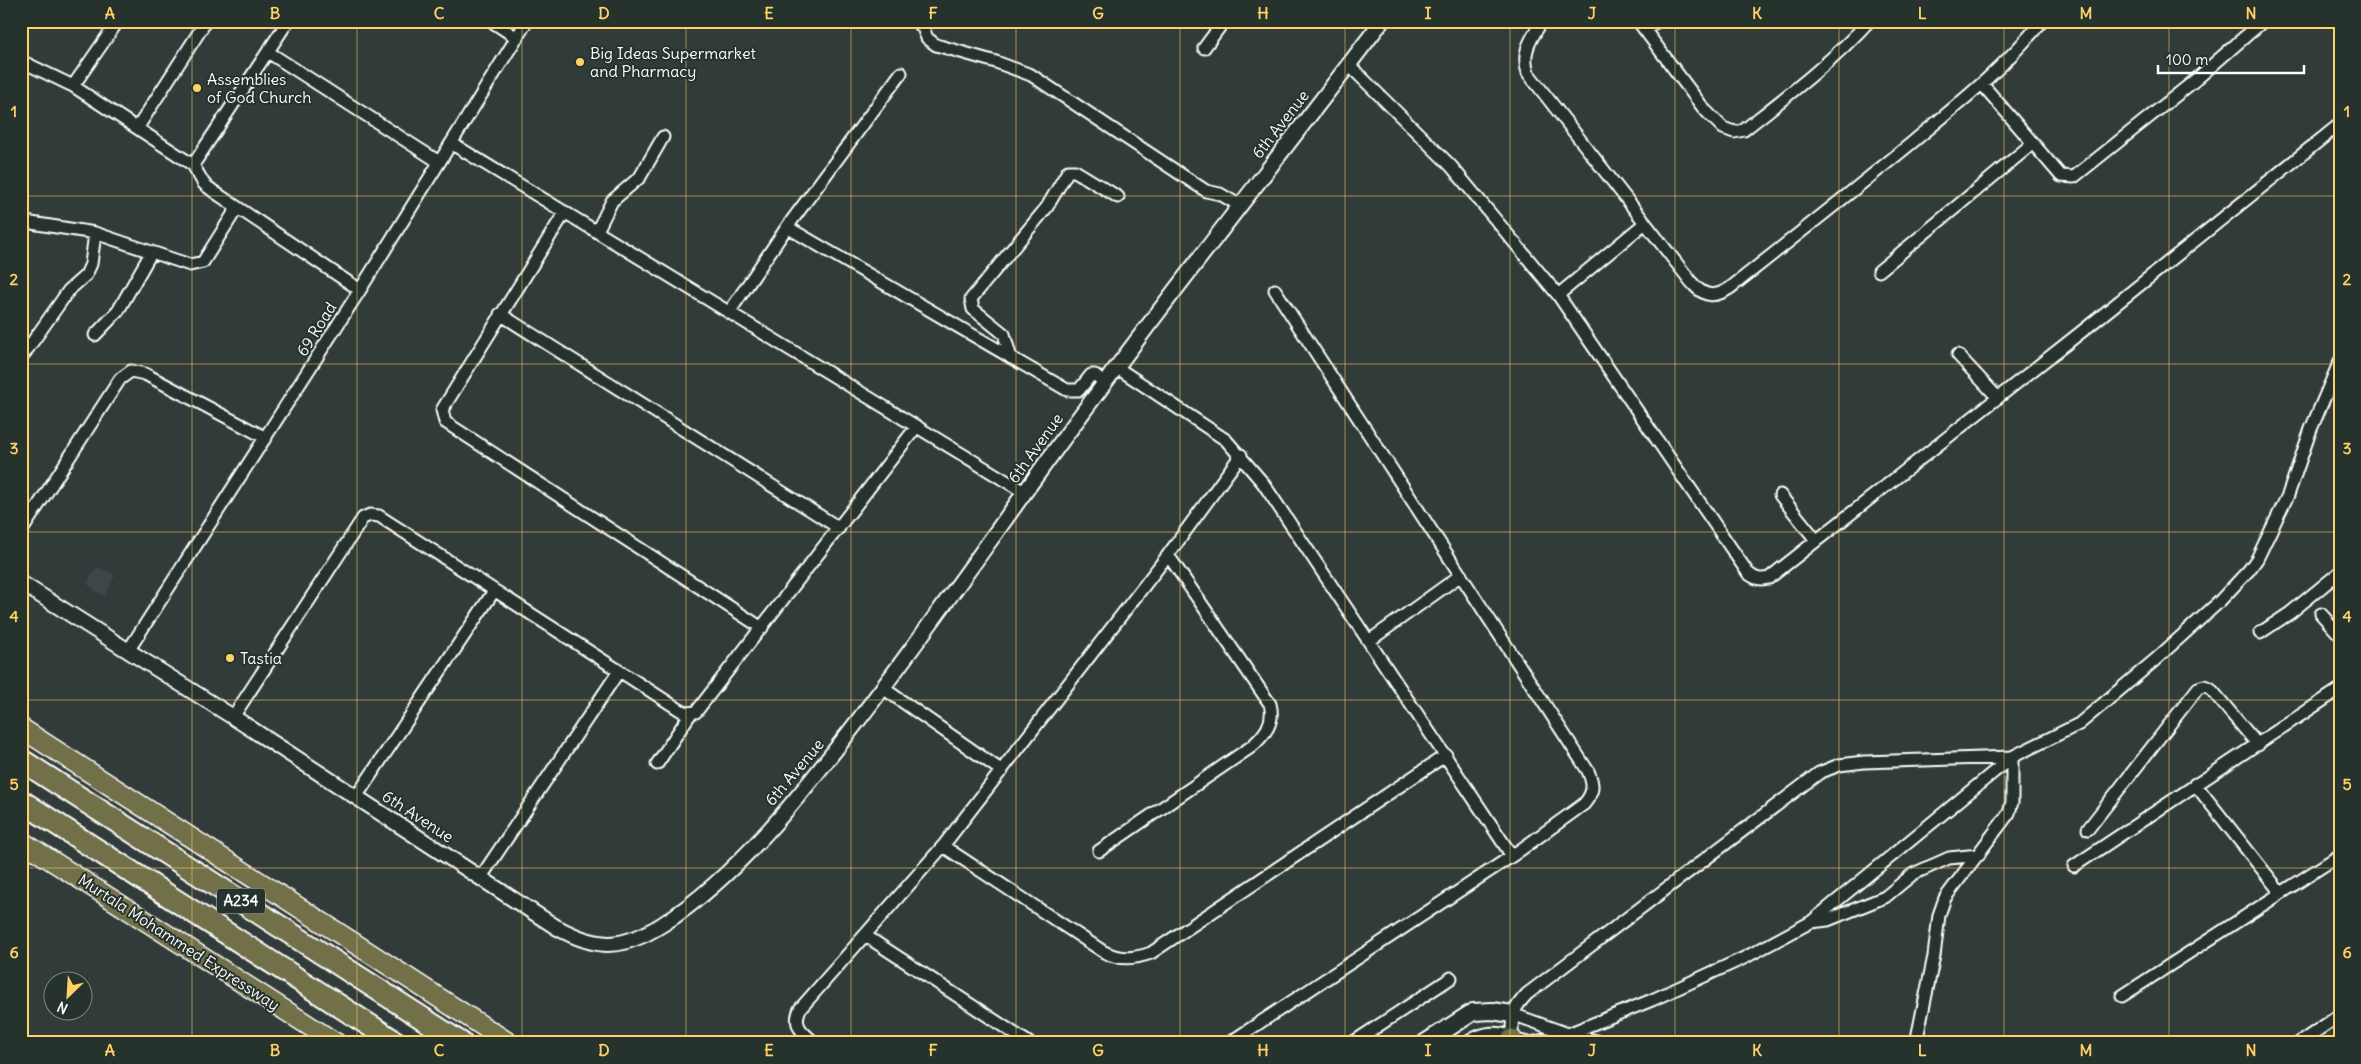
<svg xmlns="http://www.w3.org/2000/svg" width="2361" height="1064" viewBox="0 0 2361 1064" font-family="Delius,sans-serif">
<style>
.built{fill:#3e4649}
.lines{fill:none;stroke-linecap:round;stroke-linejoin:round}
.minor-casing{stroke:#fff;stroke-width:15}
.tertiary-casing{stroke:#fff;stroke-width:18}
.secondary-casing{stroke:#fff;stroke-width:20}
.trunk-casing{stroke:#fff;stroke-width:22}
.motorway-casing{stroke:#fff;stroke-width:25}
.minor{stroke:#26332d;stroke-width:11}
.tertiary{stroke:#26332d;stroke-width:14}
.secondary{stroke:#26332d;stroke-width:16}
.trunk{stroke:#71704a;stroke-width:19}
.motorway{stroke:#71704a;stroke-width:21}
.grid{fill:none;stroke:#ffd166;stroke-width:1;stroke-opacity:0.55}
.poi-dot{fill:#ffd166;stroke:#26332d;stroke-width:2}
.labels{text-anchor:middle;stroke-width:4;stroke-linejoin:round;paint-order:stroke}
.shield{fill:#26332d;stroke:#bec2c0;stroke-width:1}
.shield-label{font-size:15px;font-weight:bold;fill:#fff}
.poi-label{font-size:16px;fill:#fff;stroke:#26332d;text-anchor:start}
.street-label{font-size:16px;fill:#fff;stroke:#26332d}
.neatline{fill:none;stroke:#ffd166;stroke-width:2}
.grid-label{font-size:16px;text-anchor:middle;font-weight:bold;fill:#ffd166}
</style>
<rect width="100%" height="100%" fill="#313c3a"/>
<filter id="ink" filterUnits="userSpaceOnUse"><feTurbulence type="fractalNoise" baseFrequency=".02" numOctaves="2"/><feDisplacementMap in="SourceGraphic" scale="10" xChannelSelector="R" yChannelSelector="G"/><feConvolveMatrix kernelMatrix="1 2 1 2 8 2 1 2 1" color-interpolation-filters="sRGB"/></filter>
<g filter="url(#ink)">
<path class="built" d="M97,567L115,575L105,597L87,584Z"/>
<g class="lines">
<g class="minor-casing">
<path id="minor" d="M491,21L517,38
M917,21L923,28L927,38L936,45L996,62L1031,75L1206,191L1220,194L1239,205
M1542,21C1531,39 1521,52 1528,73L1692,283C1704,297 1715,298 1730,288C1792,239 1853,191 1914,141C1961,102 2003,69 2042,21
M1638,21L1704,109L1723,128L1734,132L1744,130C1787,96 1832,62 1869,21
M1645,30L1657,21
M1204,48L1224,21
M268,52L439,162
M21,61L73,86L193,165L204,184L213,191L360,290
M1349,65L1451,166L1558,295L1748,573C1755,579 1760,580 1769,578L2085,329L2340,124
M1982,84L2061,176L2074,177L2193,82L2263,21
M73,86L118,21
M138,127L203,26
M451,143L1024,492
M193,165L288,21
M565,212L442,410L445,422L762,628
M25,222L95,233L190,265L203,262L237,208
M787,227L1067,390H1079L1091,375H1095L1104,382
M597,231L612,201L640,177L663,137
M1879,271L2032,144
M1558,295L1645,223
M730,311L787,227L901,73
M500,314L839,528
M95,335L118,311L151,253
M24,354L69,290L86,275L91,264L95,233
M1958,355L1998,398
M1011,358L1004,334L973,309L971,299L1047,207L1068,171H1075L1118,197
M1116,367L1226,440L1263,483L1512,856
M1780,495L1816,540
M21,532L120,379L131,371L145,374L266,438
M2321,614L2340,635
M2260,633L2290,613L2340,572
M1369,641L1461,575
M128,651L360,290L527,21
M883,688L1002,771
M233,717L363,518L370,515L379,516L680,710L686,713L696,712L917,426
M657,764L691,713
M2195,784L2281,893
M356,797L494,591
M2088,829L2198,688L2204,686L2210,688L2258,745
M943,846L1104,952C1120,960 1134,959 1151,953L1446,755
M1099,851L1251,747C1265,735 1275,722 1270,704L1168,555
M2074,866L2340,689
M481,877L619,671
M1811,922L1828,920L1885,897L1913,874L1949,858L1979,855
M866,936L1029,1043
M2122,996L2340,855
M1512,1014L1568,1034L1604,1043
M815,1043C803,1033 792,1026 800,1009L943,846L1168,555L1241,455
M1229,1043L1512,856L1584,804C1594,792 1594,785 1588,771L1275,290
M1352,1043L1451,978
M1528,1043L1512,1039C1512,1016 1511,1011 1527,994L1819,773L1839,765L1864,762L2012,757
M1531,1043L1568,1034L1652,1000L1744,958L1811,922L2012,757
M1916,1043L1934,956L1939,915L1945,898L2009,813L2012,802V757L2079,724L2155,660L2218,603L2249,570L2257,559L2288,495L2311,429L2340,361
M2299,1043L2340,1015"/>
</g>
<g class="tertiary-casing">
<path id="tertiary" d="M21,583L233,717L556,927C598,950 622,950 663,924C738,876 803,792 857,722C922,637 983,550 1045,464C1154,313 1270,169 1382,21"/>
</g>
<g class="secondary-casing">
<path id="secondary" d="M1425,1043L1473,1012L1492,1011L1512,1014
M1471,1043C1486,1034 1496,1034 1512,1039"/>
</g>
<g class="trunk-casing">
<path id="trunk" d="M21,728L509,1043
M21,841L336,1043
M1510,1043L1512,1039"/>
</g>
<g class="motorway-casing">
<path id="motorway" d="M21,760L461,1043
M21,801L397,1043"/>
</g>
<use href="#minor" class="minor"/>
<use href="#tertiary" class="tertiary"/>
<use href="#secondary" class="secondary"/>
<use href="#trunk" class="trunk"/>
<use href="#motorway" class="motorway"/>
</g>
</g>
<path class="grid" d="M192,21V1043M357,21V1043M522,21V1043M686,21V1043M851,21V1043M1016,21V1043M1180,21V1043M1345,21V1043M1510,21V1043M1675,21V1043M1839,21V1043M2004,21V1043M2169,21V1043M21,196H2340M21,364H2340M21,532H2340M21,700H2340M21,868H2340"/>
<g class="poi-dot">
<circle cx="580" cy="62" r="5"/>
<circle cx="197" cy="88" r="5"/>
<circle cx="230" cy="658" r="5"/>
</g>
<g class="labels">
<rect class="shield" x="217" y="888.5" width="48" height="25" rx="4"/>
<g class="shield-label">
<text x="241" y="906">A234</text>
</g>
<g class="poi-label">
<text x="590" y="59">Big Ideas Supermarket<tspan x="590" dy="18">and Pharmacy</tspan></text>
<text x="207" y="85">Assemblies<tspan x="207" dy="18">of God Church</tspan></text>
<text x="240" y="664">Tastia</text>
</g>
<g class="street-label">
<text transform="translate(1280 124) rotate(-52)" y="6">6th Avenue</text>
<text transform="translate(316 329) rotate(-58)" y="6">69 Road</text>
<text transform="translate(1035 448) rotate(-54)" y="6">6th Avenue</text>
<text transform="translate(794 772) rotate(-50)" y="6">6th Avenue</text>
<text transform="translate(418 816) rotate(33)" y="6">6th Avenue</text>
<text transform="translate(179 942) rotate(33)" y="6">Murtala Mohammed Expressway</text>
</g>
</g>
<rect width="2361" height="1064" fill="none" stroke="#26332d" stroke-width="55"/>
<g transform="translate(68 996) rotate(205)"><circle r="24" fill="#26332d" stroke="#7d8581"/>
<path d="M0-4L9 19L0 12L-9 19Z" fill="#ffd166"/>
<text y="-8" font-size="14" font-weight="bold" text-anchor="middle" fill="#ffffff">N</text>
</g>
<path d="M2158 65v8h146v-8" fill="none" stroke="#ffffff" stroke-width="2.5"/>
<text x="2166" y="65" font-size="15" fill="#ffffff" stroke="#26332d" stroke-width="4" paint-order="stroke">100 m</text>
<rect x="28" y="28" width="2306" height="1008" class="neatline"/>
<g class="grid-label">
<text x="110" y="19">A</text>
<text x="275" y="19">B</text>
<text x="439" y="19">C</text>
<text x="604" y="19">D</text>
<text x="769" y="19">E</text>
<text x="933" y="19">F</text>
<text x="1098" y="19">G</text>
<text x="1263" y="19">H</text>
<text x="1428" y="19">I</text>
<text x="1592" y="19">J</text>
<text x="1757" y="19">K</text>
<text x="1922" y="19">L</text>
<text x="2086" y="19">M</text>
<text x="2251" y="19">N</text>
<text x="14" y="117">1</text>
<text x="2347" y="117">1</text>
<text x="14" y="285">2</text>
<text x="2347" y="285">2</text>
<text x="14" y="454">3</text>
<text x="2347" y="454">3</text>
<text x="14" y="622">4</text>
<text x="2347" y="622">4</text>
<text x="14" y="790">5</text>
<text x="2347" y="790">5</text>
<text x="14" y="958">6</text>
<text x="2347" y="958">6</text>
<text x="110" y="1056">A</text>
<text x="275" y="1056">B</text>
<text x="439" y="1056">C</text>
<text x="604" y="1056">D</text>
<text x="769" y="1056">E</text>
<text x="933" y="1056">F</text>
<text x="1098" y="1056">G</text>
<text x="1263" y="1056">H</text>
<text x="1428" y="1056">I</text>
<text x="1592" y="1056">J</text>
<text x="1757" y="1056">K</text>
<text x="1922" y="1056">L</text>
<text x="2086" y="1056">M</text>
<text x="2251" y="1056">N</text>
</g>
</svg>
